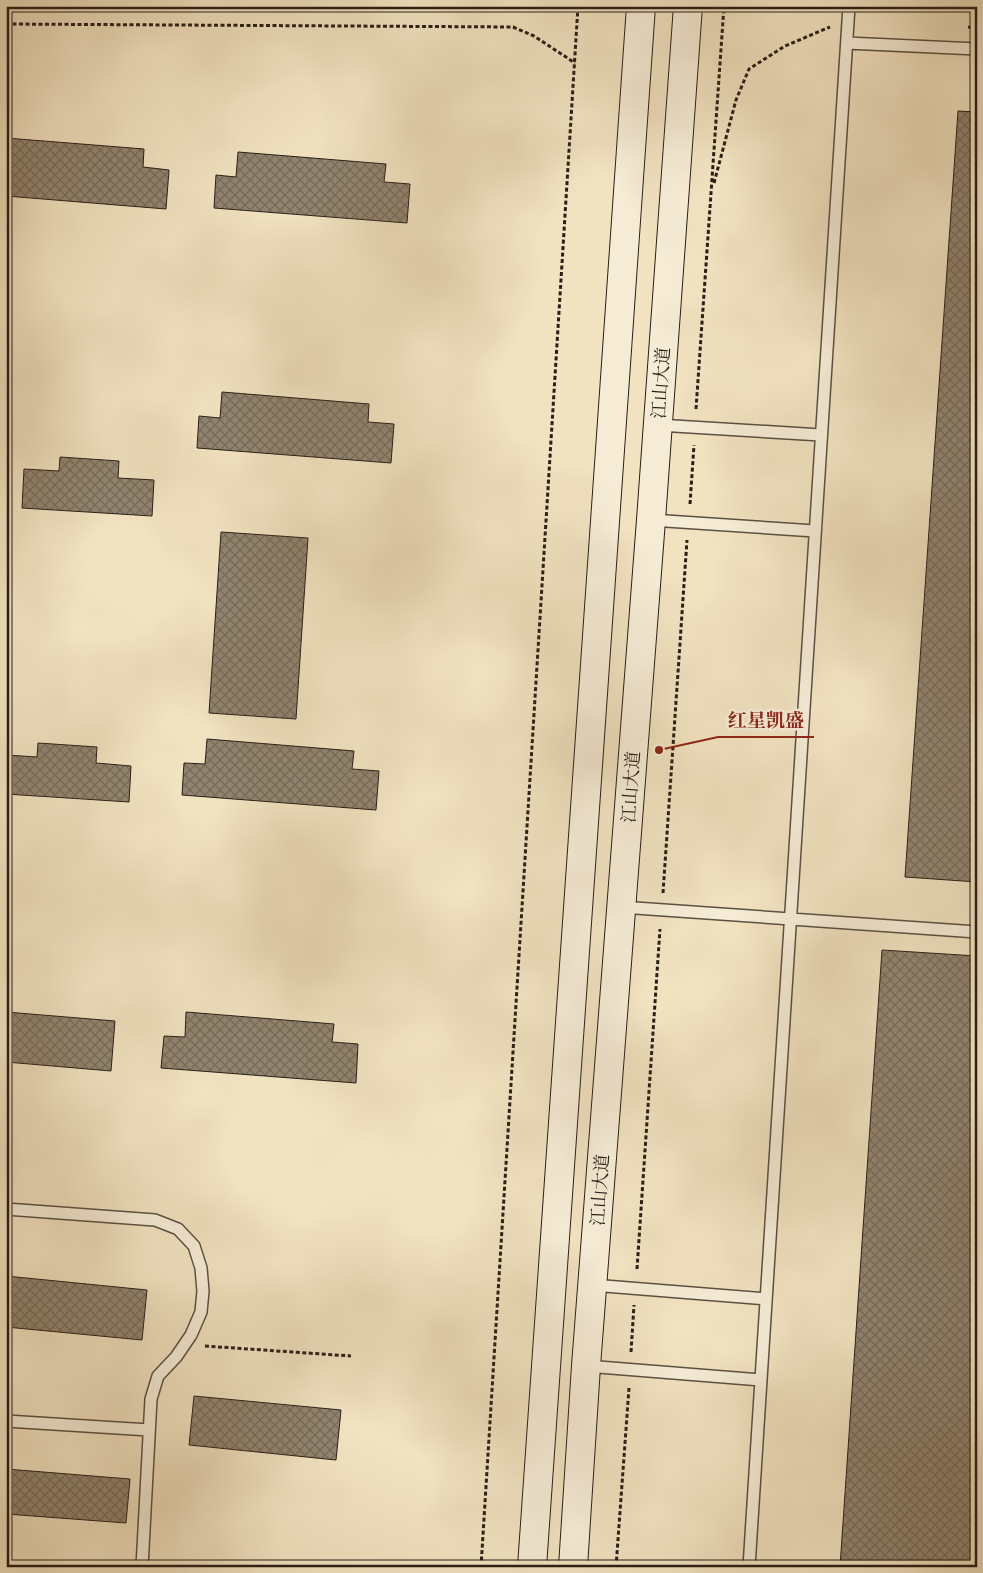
<svg xmlns="http://www.w3.org/2000/svg" width="983" height="1573" viewBox="0 0 983 1573" font-family="'EB Garamond','Noto Serif SC',serif">
<style>
.building{fill:url(#building-cross-hatch);stroke:#291f17}
.lines{fill:none;stroke-linecap:round;stroke-linejoin:round}
.lane-casing{stroke:#5b5041;stroke-width:14}
.secondary-casing{stroke:#291f17;stroke-width:30}
.path{stroke:#291f17;stroke-width:3;stroke-dasharray:4 2.5;stroke-linecap:butt}
.lane{stroke:#f6ecd6;stroke-width:11}
.secondary{stroke:#f6ecd6;stroke-width:28}
.labels{text-anchor:middle;stroke-width:5;stroke-linejoin:round;paint-order:stroke}
.street-label{font-size:18px;fill:#291f17;stroke:#f6ecd6}
.leader{fill:none;stroke:#8f2418;stroke-width:2}
.callout-dot{fill:#8f2418;stroke:#f6ecd6;stroke-width:2}
.callout-label{font-size:19px;text-anchor:middle;font-weight:bold;fill:#8f2418;stroke:#f6ecd6;stroke-width:5;stroke-linejoin:round;paint-order:stroke}
</style>
<defs>
<pattern id="building-cross-hatch" width="8" height="8" patternUnits="userSpaceOnUse" patternTransform="scale(1.25)"><rect width="8" height="8" fill="#91846f"/><path d="M0 0l8 8M0 8l8-8" fill="none" stroke="#766b5a"/></pattern>
</defs>
<rect width="100%" height="100%" fill="#f1e2c0"/>
<filter id="stains"><feTurbulence type="fractalNoise" baseFrequency=".004" numOctaves="4"/><feColorMatrix values="0 0 0 0 .2 0 0 0 0 .09 0 0 0 0 .02 0 0 0 .5 -.17"/></filter>
<radialGradient id="worn" r=".72"><stop offset=".6" stop-color="#630" stop-opacity="0"/><stop offset="1" stop-color="#630" stop-opacity=".3"/></radialGradient>
<path class="building" d="M958,111L977,112V882L905,877Z
M6,138L144,149L143,167L169,170L166,209L6,196Z
M238,152L386,164L384,182L410,184L407,223L214,208L216,175L236,177Z
M222,392L369,404L368,422L394,424L391,463L197,448L199,416L220,418Z
M60,457L119,461L118,478L154,480L152,516L22,508L24,469L59,471Z
M221,532L308,538L296,719L209,713Z
M207,739L354,751L352,769L379,771L376,810L182,795L184,763L205,764Z
M38,743L97,747L96,763L131,766L129,802L6,794V755L37,757Z
M882,950L977,956V1567H840Z
M6,1012L115,1021L111,1071L6,1062Z
M186,1012L334,1024L332,1042L358,1044L356,1083L161,1068L164,1036L185,1037Z
M6,1276L147,1290L142,1340L6,1327Z
M194,1396L341,1410L336,1460L189,1445Z
M6,1469L130,1479L126,1523L6,1514Z"/>
<g class="lines">
<g class="lane-casing">
<path id="lane" d="M847,43L977,49
M658,425L821,435
M651,520L815,531
M621,907L977,932
M6,1209L155,1220L178,1229L194,1246L201,1268L203,1291L201,1312L191,1335L176,1357L158,1376L151,1399L142,1567
M592,1285L766,1299
M586,1366L761,1380
M6,1421L149,1430
M749,1567L849,6"/>
</g>
<g class="secondary-casing">
<path id="secondary" d="M532,1567L641,6
M573,1567L586,1366L651,520L688,6"/>
</g>
<path class="path" d="M6,24L513,27L534,36L575,63
M968,27L977,28
M714,183L736,100L749,69L785,46L830,27
M696,409L724,6
M690,504L694,445
M663,893L687,540
M637,1269L660,929
M205,1346L351,1356
M631,1352L634,1305
M481,1567L578,6
M616,1567L629,1388"/>
<use href="#lane" class="lane"/>
<use href="#secondary" class="secondary"/>
</g>
<g class="labels">
<g class="street-label">
<text transform="translate(661 383) rotate(-86)" y="6">江山大道</text>
<text transform="translate(631 787) rotate(-86)" y="6">江山大道</text>
<text transform="translate(600 1190) rotate(-86)" y="6">江山大道</text>
</g>
</g>
<path class="leader" d="M659 750L718 737H814"/>
<circle class="callout-dot" cx="659" cy="750" r="5"/>
<g class="callout-label">
<text x="766" y="727">红星凯盛</text>
</g>
<rect width="983" height="1573" fill="none" stroke="#f1e2c0" stroke-width="25"/>
<rect x="8" y="8" width="968" height="1558" fill="none" stroke="#291f17" stroke-width="2.5"/>
<rect x="12" y="12" width="958" height="1548" fill="none" stroke="#291f17"/>
<rect width="100%" height="100%" filter="url(#stains)"/>
<rect width="100%" height="100%" fill="url(#worn)"/>
</svg>
